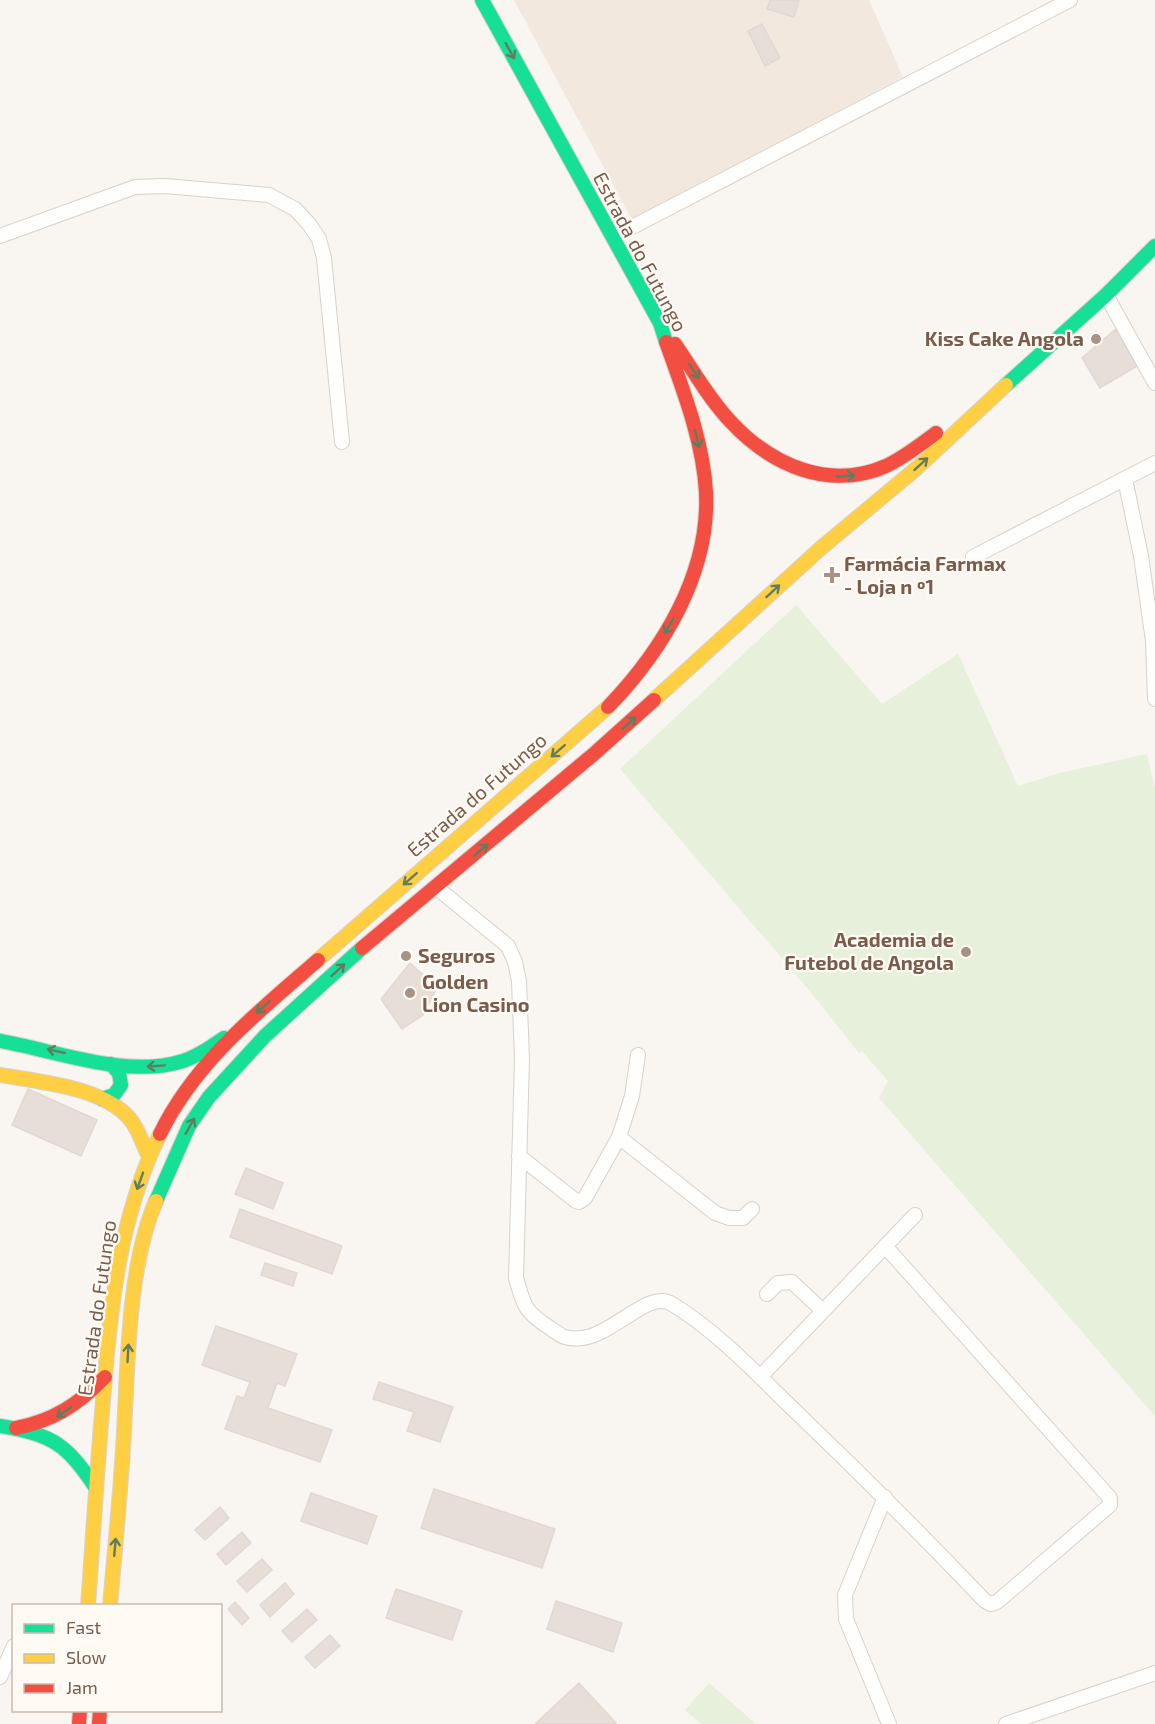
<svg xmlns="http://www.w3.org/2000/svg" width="1155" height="1724" viewBox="0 0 1155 1724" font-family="'Exo 2',sans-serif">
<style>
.residential{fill:#f2e8de}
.green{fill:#e7f0db}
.building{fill:#e6ded7;stroke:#e2d8d2;stroke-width:1.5}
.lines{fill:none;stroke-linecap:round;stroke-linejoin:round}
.street-casing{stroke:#d7d1cb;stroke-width:16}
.fast-casing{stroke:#d9d2cb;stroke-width:16}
.slow-casing{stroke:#d9d2cb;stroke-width:16}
.jam-casing{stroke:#d9d2cb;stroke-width:16}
.street{stroke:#fefefd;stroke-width:14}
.fast{stroke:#16e098;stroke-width:14}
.slow{stroke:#ffcf43;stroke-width:14}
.jam{stroke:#f24e42;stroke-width:14}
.oneway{stroke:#617d60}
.poi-dot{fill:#a69286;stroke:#fffaf3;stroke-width:2}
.labels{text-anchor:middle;stroke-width:4.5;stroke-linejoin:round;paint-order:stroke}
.street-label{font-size:20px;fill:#7a5c4d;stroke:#fffaf3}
.poi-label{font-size:20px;font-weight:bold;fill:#7a5c4d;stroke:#fffaf3;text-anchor:start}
</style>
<rect width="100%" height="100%" fill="#f9f5f0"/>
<path class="residential" d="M514,0H869L903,77L632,220Z"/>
<path class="green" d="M796,605L882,704L958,654L1018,786L1060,773L1147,754L1155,789V1416L879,1098L888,1081L862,1051L859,1053L809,990L620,769Z
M709,1683L756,1724H701L685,1710Z"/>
<path class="building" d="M770,0H799L794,17L767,9Z
M762,24L780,58L765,66L748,31Z
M1116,329L1137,366L1100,388L1082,358Z
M410,963L437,987L423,1015L402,1029L381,999Z
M28,1089L97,1120L81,1156L12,1125Z
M246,1168L283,1183L273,1209L235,1194Z
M240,1209L342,1246L332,1274L230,1237Z
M265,1263L297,1273L293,1286L261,1275Z
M216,1326L297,1354L285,1386L277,1383L268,1408L332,1430L320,1462L225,1429L237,1396L244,1398L250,1382L202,1365Z
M379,1382L453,1407L440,1442L407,1431L414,1412L373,1399Z
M434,1489L555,1529L542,1568L421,1528Z
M311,1493L377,1516L367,1544L301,1521Z
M220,1507L229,1518L205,1540L195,1530Z
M242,1532L251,1543L226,1565L217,1554Z
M262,1559L272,1570L247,1592L237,1581Z
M285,1583L294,1594L270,1617L260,1605Z
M396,1589L462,1611L452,1640L386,1618Z
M556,1601L622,1623L613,1652L547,1629Z
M235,1602L249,1618L242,1625L228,1609Z
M307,1609L317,1620L292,1642L282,1631Z
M330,1635L340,1646L315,1668L305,1657Z
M579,1683L616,1723L614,1724H535Z"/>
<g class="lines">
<g class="street-casing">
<path id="street" d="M0,236L135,187L165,186L269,195L295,209L309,224L319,239L324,258L342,442
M613,237L1070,0
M1106,295L1155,383
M1125,479L1141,556L1153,641L1155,699
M973,557L1155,463
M437,888L508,946L515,962L519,981L522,1059L516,1278C524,1306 524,1311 550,1328C555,1331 560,1336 565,1337C606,1349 644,1287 672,1304C714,1329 757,1374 792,1408C858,1471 922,1535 985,1601L991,1604L997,1602L1110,1505V1498L885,1246
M619,1137L715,1213L729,1218H743L752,1209
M519,1156L576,1201L579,1202L585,1198L619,1137L632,1096L638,1055
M767,1294L778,1283L792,1282L823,1311
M760,1377L915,1215
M885,1497L845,1595L846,1619L889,1724
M0,1677L14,1646
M1006,1724L1155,1673"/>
</g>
<g class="fast-casing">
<path id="fast" d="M482,0L660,323L666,342
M1006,385L1106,295L1155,246
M0,1041C57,1051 127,1079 183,1061C198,1056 211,1047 224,1038
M102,1099L114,1095L121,1085L119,1073L111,1064
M156,1201L189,1126L209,1097L265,1036L362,948
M0,1426C54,1435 66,1444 96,1488"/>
</g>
<g class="slow-casing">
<path id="slow" d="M654,700L821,548L917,468L1006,385
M318,960L608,707
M0,1075C40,1082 103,1087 130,1119C139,1130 143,1145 149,1157
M88,1606C93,1538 97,1469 103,1401C110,1310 119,1217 160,1134
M110,1606C115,1548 121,1490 124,1432C128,1361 128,1266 156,1201"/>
</g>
<g class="jam-casing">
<path id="jam" d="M675,344C693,370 709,399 731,422C771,465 829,491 886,466C905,457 920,445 936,433
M608,707C662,651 710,574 706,492C703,440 683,390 666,342
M362,948L595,753L654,700
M160,1134C195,1062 258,1012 318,960
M16,1428C53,1421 79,1404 105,1377
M79,1724L80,1710
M99,1724L100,1710"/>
</g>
<use href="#street" class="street"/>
<use href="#fast" class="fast"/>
<use href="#slow" class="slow"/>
<use href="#jam" class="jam"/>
</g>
<defs><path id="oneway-shaft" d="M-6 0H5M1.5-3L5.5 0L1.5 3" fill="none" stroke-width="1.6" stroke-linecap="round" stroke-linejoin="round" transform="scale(1.5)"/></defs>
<g class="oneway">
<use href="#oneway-shaft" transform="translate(510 51) rotate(61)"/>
<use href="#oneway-shaft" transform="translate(694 371) rotate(55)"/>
<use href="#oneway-shaft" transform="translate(697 439) rotate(77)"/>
<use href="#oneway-shaft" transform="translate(921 464) rotate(-42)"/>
<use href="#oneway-shaft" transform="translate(846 476) rotate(-5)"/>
<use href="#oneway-shaft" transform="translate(773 591) rotate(-43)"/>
<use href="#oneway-shaft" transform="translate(669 626) rotate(121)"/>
<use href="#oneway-shaft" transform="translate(629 723) rotate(-42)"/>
<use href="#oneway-shaft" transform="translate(558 751) rotate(139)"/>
<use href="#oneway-shaft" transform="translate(481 850) rotate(-40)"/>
<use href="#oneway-shaft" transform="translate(410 879) rotate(139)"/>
<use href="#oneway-shaft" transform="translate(338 970) rotate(-42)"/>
<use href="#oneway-shaft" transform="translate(263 1007) rotate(139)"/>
<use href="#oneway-shaft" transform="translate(56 1051) rotate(-167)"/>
<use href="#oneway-shaft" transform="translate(156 1066) rotate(176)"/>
<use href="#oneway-shaft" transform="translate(190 1126) rotate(-60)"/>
<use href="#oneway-shaft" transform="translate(140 1181) rotate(110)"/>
<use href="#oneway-shaft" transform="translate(128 1353) rotate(-87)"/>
<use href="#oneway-shaft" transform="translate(64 1412) rotate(146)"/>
<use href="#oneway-shaft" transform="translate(115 1547) rotate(-85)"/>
</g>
<g class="poi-dot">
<circle cx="1096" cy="339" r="6"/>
<path d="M829 566h6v6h6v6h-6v6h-6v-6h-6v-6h6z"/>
<circle cx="966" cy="952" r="6"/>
<circle cx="406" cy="956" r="6"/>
<circle cx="410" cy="993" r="6"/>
</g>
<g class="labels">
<g class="street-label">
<text transform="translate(640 252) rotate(62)" y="7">Estrada do Futungo</text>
<text transform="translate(477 795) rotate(-41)" y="7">Estrada do Futungo</text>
<text transform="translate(97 1308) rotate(-82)" y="7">Estrada do Futungo</text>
</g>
<g class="poi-label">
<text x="1084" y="346" text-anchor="end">Kiss Cake Angola</text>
<text x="844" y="571">Farmácia Farmax<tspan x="844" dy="23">- Loja n º1</tspan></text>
<text x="954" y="947" text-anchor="end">Academia de<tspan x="954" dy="23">Futebol de Angola</tspan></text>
<text x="418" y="963">Seguros</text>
<text x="422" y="989">Golden<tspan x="422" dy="23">Lion Casino</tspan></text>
</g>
</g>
<rect x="12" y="1604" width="210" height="108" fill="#fffaf3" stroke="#cabbb1" stroke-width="1.5"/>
<rect x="24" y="1624" width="30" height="9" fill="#16e098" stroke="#cabbb1" stroke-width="1.5"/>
<text x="66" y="1634" font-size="18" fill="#7a5c4d">Fast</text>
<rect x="24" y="1654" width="30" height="9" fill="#ffcf43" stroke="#cabbb1" stroke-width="1.5"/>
<text x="66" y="1664" font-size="18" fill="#7a5c4d">Slow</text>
<rect x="24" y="1684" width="30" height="9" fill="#f24e42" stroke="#cabbb1" stroke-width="1.5"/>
<text x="66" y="1694" font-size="18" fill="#7a5c4d">Jam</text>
</svg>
